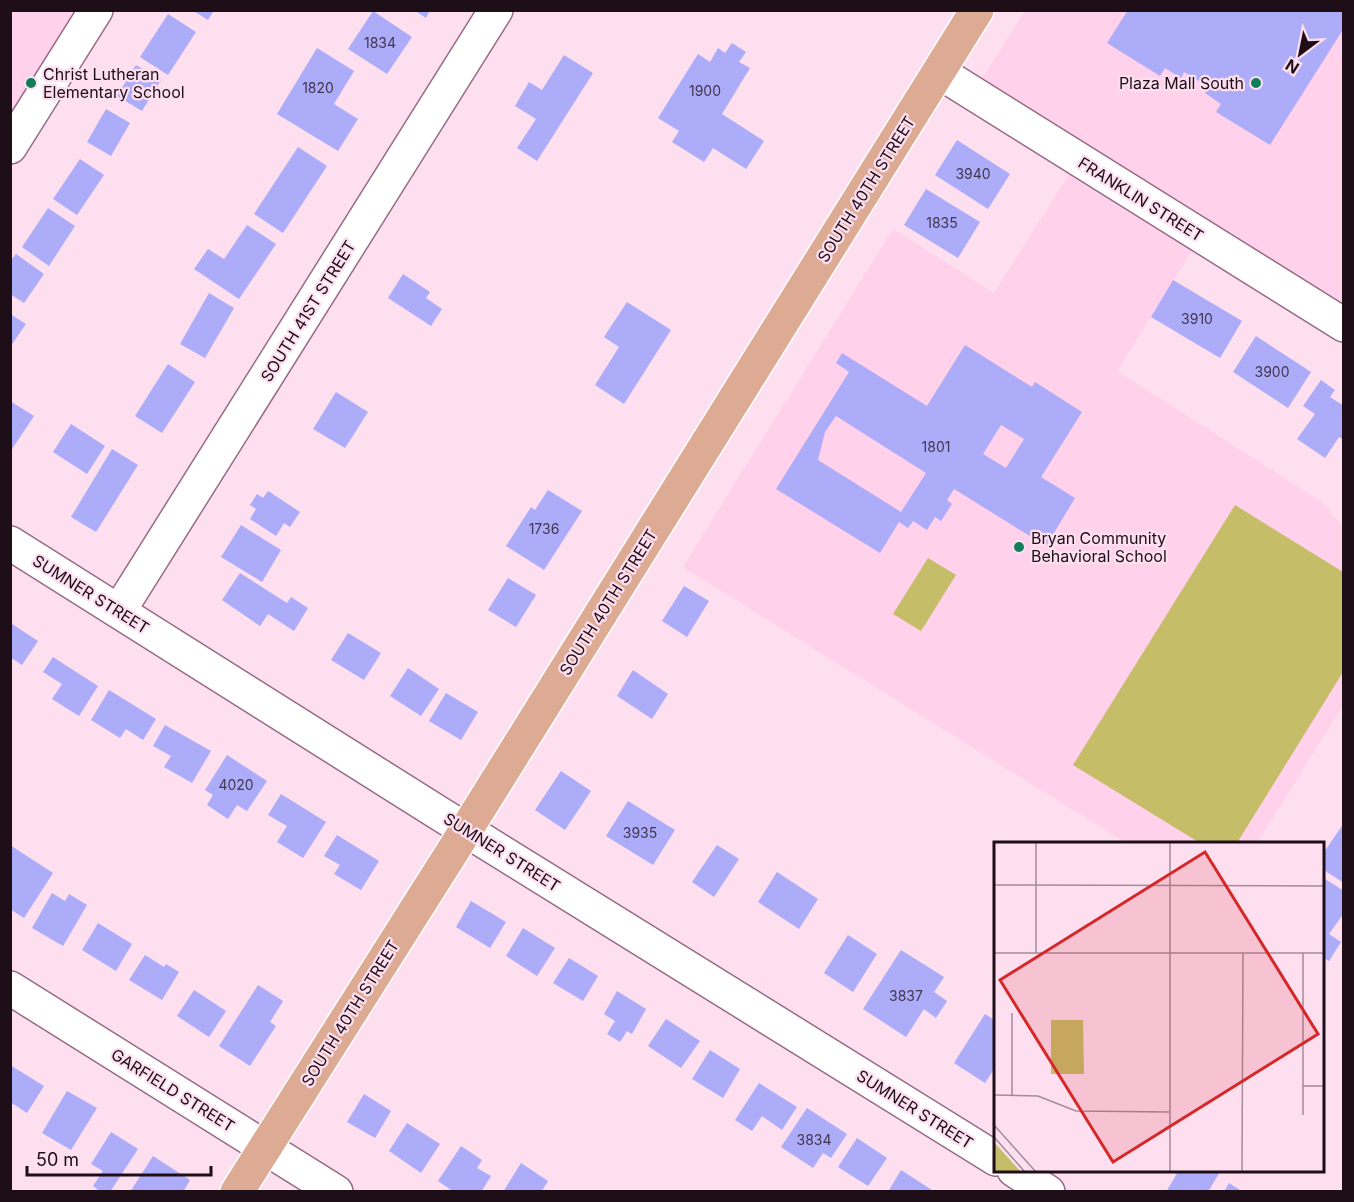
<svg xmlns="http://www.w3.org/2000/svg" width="1354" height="1202" viewBox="0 0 1354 1202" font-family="Inter,sans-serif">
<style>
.built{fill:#ffd1eb}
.green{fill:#c5bd68}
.building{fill:#acacf8;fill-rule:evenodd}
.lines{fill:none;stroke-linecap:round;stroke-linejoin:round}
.minor-casing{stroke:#976b85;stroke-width:36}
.major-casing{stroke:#fff;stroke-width:36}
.minor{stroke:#fff;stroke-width:33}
.major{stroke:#ddaa94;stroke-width:33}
.poi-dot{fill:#127e59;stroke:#fddff0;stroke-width:2}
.labels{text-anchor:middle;stroke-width:4.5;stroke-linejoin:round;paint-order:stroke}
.number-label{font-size:14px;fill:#423650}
.poi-label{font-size:16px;fill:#1e0e18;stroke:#fddff0;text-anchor:start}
.street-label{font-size:16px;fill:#1e0e18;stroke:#fddff0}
.inset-road{fill:none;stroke:#a48b9a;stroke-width:1.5}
.view{fill:#d62828;fill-opacity:0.15;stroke:#d62828;stroke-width:3}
.inset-edge{fill:none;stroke:#1e0e18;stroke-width:3}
</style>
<rect width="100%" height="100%" fill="#fddff0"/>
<path class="built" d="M11,11H96L11,147Z
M1025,11H1343V325L1201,236L1117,371L1323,503L1343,527V705L1257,843H1126L683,567L893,229L994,293L1078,160L973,93Z"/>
<path class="green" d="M1235,505L1343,572V672L1237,843H1200L1073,765Z
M928,558L956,575L921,631L893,614Z"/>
<path class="building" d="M192,10H214L208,20Z
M414,10H430L426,18Z
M1128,10H1344V28L1270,145L1216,112L1221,104L1205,93L1209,87L1184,72L1181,78L1165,68L1160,76L1107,43Z
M373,11L412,37L387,74L348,49Z
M168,14L196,32L168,75L140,57Z
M732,43L746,52L739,62L750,68L722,114L764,141L746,169L713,148L704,162L672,142L679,131L658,118L698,54L710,62L718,48L725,53Z
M317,48L354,71L334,104L358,119L338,151L277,114Z
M564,55L593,73L537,161L517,148L536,119L515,106L529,82L542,90Z
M136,65L161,80L142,111L117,96Z
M106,109L130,123L111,156L87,142Z
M957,140L1010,174L988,209L935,175Z
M298,147L327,166L283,233L254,214Z
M80,159L104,175L77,215L53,199Z
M926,189L980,222L958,258L904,225Z
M48,208L75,226L49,266L22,247Z
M247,225L276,244L239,299L194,269L208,249L224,259Z
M16,254L44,274L24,303L10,294V261Z
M403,274L430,292L426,298L442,309L431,326L388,298Z
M1173,280L1242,321L1220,358L1151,317Z
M209,293L234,308L205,358L180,344Z
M627,302L671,330L624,404L595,385L619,347L604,337Z
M10,314L26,324L10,347Z
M1256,336L1311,372L1288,408L1233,372Z
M965,345L1032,387L1035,382L1082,412L1041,477L1075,498L1046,546L954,489L947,500L952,504L941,521L935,517L927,530L913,521L908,528L899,522L880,553L776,489L849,372L836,363L842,353L927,406ZM836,416L926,473L901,512L818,460L825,432ZM1001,425L1024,439L1006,468L983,454Z
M168,364L195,382L162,433L135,416Z
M1321,380L1335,390L1330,397L1344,406V440L1339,437L1325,458L1297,439L1315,414L1303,406Z
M336,392L368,412L345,448L313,429Z
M10,401L34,416L10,452Z
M71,424L105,446L87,474L53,452Z
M112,449L138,465L96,532L71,517Z
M548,490L582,511L544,570L506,546L531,507L535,510Z
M268,491L300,512L290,527L284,523L276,536L250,519L256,509L250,505L257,494L263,498Z
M241,525L281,550L262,582L221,557Z
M240,573L287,603L291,597L308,608L294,631L268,614L260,626L222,600Z
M508,578L536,595L516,627L488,610Z
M684,586L709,601L687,637L662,621Z
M12,624L38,641L22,665L10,657Z
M348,633L381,653L364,680L331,660Z
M53,657L98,686L79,716L52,699L62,684L43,672Z
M408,668L439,689L421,716L390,696Z
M633,670L668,694L652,719L617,696Z
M109,690L156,719L143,740L126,729L120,738L91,720Z
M446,693L478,712L461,740L429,721Z
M165,725L211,751L192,783L164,767L171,756L153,746Z
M227,755L267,781L247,811L237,805L228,819L207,805L213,795L205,790Z
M561,771L591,791L565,830L535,810Z
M281,794L326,822L303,858L277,842L287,826L268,815Z
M628,801L675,830L653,865L606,836Z
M1344,823V883L1322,869V855Z
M337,835L379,861L361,890L334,874L340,865L324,856Z
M10,845L53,873L24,918L10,909Z
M717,845L739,859L714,897L692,882Z
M777,872L818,899L799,929L758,902Z
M1322,877L1344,891V913L1329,934L1341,942L1329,961L1322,957Z
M52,893L65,901L69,894L87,905L63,946L32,928Z
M471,901L506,922L490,948L456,927Z
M98,923L132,944L116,971L82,950Z
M523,928L555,948L537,976L506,956Z
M848,935L877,954L853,992L824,973Z
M901,950L944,977L934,992L947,1001L936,1018L924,1009L906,1037L863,1009Z
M145,955L164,967L166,964L179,972L162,1000L129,980Z
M569,958L598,976L583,1001L553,983Z
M258,985L283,1001L270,1022L276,1026L250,1066L219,1046Z
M194,990L226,1011L209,1037L177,1016Z
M617,991L646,1009L632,1034L627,1031L620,1042L607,1034L615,1021L604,1014Z
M985,1014L996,1021V1066L985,1083L954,1063Z
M666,1019L700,1041L681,1068L648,1046Z
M710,1050L740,1069L723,1098L692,1079Z
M10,1065L44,1086L27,1113L10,1102Z
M759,1083L797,1107L782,1130L762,1116L752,1131L735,1120Z
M67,1091L97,1108L71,1150L42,1133Z
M364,1094L391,1111L375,1138L347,1122Z
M807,1108L847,1134L831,1158L823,1153L813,1168L781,1147Z
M407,1123L440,1144L421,1173L389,1151Z
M111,1132L138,1149L110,1192H101L93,1186L103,1171L91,1164Z
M857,1138L887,1158L868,1186L838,1167Z
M461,1146L482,1160L477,1168L491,1176L481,1192H454L438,1181Z
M153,1156L190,1180L183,1192H130Z
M521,1163L548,1181L541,1192H503Z
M901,1170L935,1192H888Z
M1179,1170H1221L1208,1192H1166Z
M1229,1183L1243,1192H1224Z"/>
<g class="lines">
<g class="minor-casing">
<path id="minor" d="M939,72L1344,325
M10,147L96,10
M10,543L437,812L996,1159
M119,611L496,10
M10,988L336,1192
M1014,1170L1048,1192"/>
</g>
<g class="major-casing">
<path id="major" d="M237,1192L466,830L977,10"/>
</g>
<use href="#minor" class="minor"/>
<use href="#major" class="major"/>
</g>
<g class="poi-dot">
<circle cx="31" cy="83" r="6"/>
<circle cx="1256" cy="83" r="6"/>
<circle cx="1019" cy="547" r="6"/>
</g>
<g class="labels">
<g class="number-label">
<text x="380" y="48">1834</text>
<text x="318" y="93">1820</text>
<text x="705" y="96">1900</text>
<text x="973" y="179">3940</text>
<text x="942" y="228">1835</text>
<text x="1197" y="324">3910</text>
<text x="1272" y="377">3900</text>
<text x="936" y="452">1801</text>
<text x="544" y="534">1736</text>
<text x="236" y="790">4020</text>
<text x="640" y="838">3935</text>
<text x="906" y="1001">3837</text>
<text x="814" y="1145">3834</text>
</g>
<g class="poi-label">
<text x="43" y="80">Christ Lutheran<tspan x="43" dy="18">Elementary School</tspan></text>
<text x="1244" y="89" text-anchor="end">Plaza Mall South</text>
<text x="1031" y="544">Bryan Community<tspan x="1031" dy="18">Behavioral School</tspan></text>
</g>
<g class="street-label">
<text transform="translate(866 189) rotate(-58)" y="6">SOUTH 40TH STREET</text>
<text transform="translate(1141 199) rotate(32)" y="6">FRANKLIN STREET</text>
<text transform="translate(308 311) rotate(-58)" y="6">SOUTH 41ST STREET</text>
<text transform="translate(91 594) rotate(32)" y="6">SUMNER STREET</text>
<text transform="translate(608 602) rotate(-58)" y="6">SOUTH 40TH STREET</text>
<text transform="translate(502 852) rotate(32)" y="6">SUMNER STREET</text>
<text transform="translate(350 1013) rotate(-58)" y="6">SOUTH 40TH STREET</text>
<text transform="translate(173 1090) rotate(32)" y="6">GARFIELD STREET</text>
<text transform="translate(915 1109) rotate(32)" y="6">SUMNER STREET</text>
</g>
</g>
<g transform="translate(994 842)">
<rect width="330" height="330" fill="#fddff0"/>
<path d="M57,178H89L90,232H57ZM0,300L27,330H0Z" fill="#c5bd68"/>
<path class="inset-road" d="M42,0V111M0,43L330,44M0,111H330M18,171V253M309,244H330M0,253L44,254L82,269L175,270M309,273V111M0,283L42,330M0,295L31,330M176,330V0M248,330L249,111"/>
<path class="view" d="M211,10L324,192L119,320L6,138Z"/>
<rect width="330" height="330" class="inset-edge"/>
</g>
<rect width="1354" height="1202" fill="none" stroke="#1e0e18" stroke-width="24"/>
<g transform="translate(1300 54) rotate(212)" stroke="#fddff0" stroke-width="4.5" paint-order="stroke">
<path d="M0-4.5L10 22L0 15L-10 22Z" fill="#1e0e18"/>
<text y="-9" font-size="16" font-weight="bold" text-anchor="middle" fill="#1e0e18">N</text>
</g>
<path d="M27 1166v9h184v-9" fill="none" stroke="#1e0e18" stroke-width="3"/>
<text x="36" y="1166" font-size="18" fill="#1e0e18" stroke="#fddff0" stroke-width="4.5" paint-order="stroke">50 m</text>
</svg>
